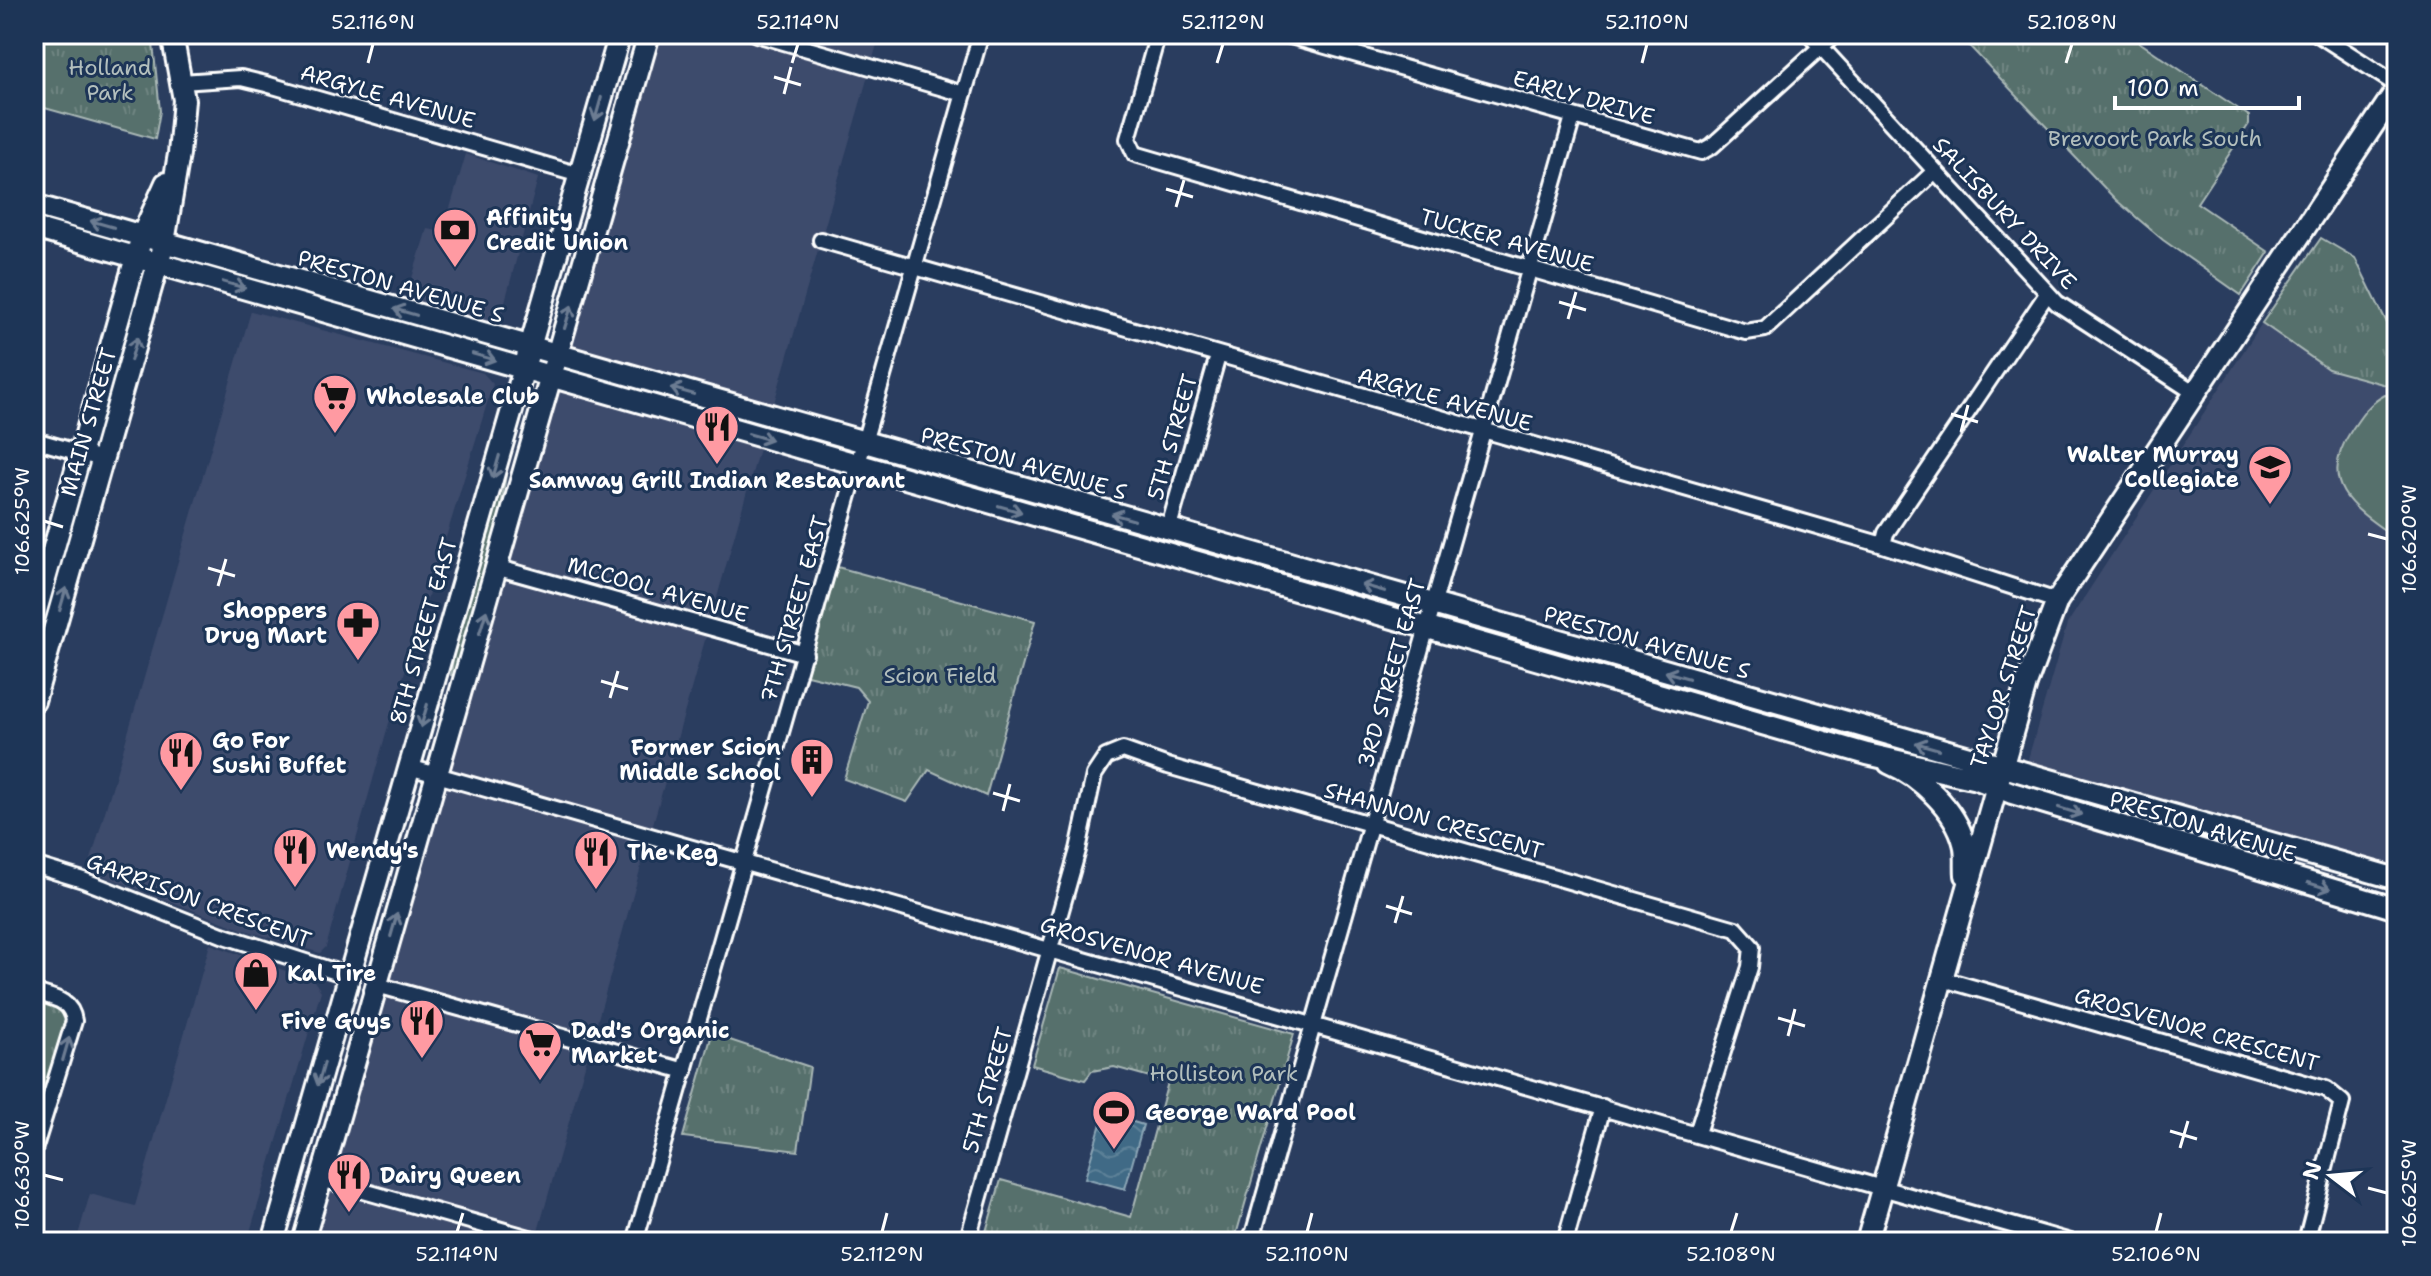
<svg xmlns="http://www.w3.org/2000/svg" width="2431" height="1276" viewBox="0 0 2431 1276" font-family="'Shantell Sans',sans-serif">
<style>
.built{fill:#3e4b6c}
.grass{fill:url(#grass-tufts);stroke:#aab8b6;stroke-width:2}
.pitch{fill:#56706c;stroke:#aab8b6;stroke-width:2}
.water{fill:url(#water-waves);stroke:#8ca6b6;stroke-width:2}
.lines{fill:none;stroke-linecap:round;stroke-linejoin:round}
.street-casing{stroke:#fff;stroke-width:20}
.secondary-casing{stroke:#fff;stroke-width:26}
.street{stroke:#1d3557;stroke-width:14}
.secondary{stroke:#1d3557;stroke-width:20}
.oneway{stroke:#6c7c92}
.ticks{fill:none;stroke:#fff;stroke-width:3}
.labels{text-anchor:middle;stroke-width:6;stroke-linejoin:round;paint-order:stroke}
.park-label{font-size:22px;fill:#b3bfbd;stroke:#1d3557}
.street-label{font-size:22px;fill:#fff;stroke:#1d3557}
.poi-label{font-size:22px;font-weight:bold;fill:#fff;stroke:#1d3557;text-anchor:start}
.neatline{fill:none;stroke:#fff;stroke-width:3}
.ticks-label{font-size:20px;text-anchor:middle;fill:#fff}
</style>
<defs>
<pattern id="grass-tufts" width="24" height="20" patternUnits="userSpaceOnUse" patternTransform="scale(2)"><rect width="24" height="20" fill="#56706c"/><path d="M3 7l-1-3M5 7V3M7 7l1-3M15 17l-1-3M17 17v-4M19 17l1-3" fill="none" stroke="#6f8582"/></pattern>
<pattern id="water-waves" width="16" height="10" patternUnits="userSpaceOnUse" patternTransform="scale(2)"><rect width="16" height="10" fill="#406b86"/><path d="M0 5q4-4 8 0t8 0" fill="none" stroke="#5d8198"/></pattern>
</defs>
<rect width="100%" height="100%" fill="#2a3d5f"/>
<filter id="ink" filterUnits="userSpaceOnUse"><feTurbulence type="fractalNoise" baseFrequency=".0125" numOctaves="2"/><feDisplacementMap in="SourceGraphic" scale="16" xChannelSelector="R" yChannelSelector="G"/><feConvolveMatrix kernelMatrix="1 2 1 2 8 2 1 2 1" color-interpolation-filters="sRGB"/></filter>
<g filter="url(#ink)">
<path class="built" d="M649,34H880L770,417L556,356Z
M466,154L538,178L499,324L405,301L427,229L443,232Z
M251,311L483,373L493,384L386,733L326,947L320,953L241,929L88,870Z
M2262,323L2328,369L2397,388V868L2035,768L2028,759L2067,624Z
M550,378L762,438L535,1242H303Z
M210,944L314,981L321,991L247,1242H76L90,1194L135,1206Z"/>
<path class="grass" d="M34,34H152L160,111L155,139L34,105Z
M1958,34H2127L2249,116V124L2197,203L2269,252L2241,295L2163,240L2116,200Z
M2321,238L2355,258L2397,343V388L2328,369L2262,323Z
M503,474L506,475L498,525L454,676L451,675L455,644Z
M830,565L1035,621L986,796L929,770L907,802L844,779L868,701L856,687L799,673Z
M1060,968L1294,1034L1234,1242H983L1001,1180L1131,1217L1168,1082L1114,1067L1092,1071L1085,1080L1032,1065Z
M34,992L73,1009L34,1150Z
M712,1034L810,1067L798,1151L683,1137Z"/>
<path class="pitch" d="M2385,395L2397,396V539C2356,510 2315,486 2351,431C2361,416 2368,404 2385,395Z"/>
<path class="water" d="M1104,1113L1143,1125L1125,1189L1085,1178Z"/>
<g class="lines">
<g class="street-casing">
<path id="street" d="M756,34L964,94
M1158,34L1128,139L1135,154L1746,332L1765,329L1935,171
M1283,34L1701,152L1712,146L1835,34
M1809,34L2057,303L2195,393
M2318,34L2397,85
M181,82L241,78L266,84L580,175
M821,240L1883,545L2057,601
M34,440L102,459
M1168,530L1218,356
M1883,545L1886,533L2047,294
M499,568L805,654
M409,767L2071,1242
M34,865L83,880L222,935L349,976
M1943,979L2326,1089L2342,1102L2306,1242
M377,985L685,1071
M34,992C53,998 71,999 74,1021L34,1150
M321,1179L544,1242
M1252,1235L1276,1242
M635,1242L981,34
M967,1242L1078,850L1094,775L1106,757L1123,750L1168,766L1736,929L1752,947L1750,967L1697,1133
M1251,1242L1573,117
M1565,1242L1603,1107"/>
</g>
<g class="secondary-casing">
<path id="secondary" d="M34,205L2397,879
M34,228L1867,754L1977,779L2012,793L2397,909
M34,618L142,236L166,183
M34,701L164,242L179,154L184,100L172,34
M1889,763C1920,776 1956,810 1964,843C1967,853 1965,865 1966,875
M273,1242L620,34
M303,1242L649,34
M1867,1242L2026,684L2057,601L2397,89"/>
</g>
<use href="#street" class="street"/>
<use href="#secondary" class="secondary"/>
</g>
<defs><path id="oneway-shaft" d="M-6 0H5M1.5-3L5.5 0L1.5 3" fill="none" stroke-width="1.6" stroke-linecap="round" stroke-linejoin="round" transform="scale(2)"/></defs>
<g class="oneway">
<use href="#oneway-shaft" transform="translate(598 109) rotate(106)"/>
<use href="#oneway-shaft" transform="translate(102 224) rotate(-164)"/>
<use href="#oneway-shaft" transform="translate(234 285) rotate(16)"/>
<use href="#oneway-shaft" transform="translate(405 312) rotate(-164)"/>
<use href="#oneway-shaft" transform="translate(568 317) rotate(-73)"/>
<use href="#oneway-shaft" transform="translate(134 349) rotate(-74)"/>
<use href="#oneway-shaft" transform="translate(484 357) rotate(16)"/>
<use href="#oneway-shaft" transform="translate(682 391) rotate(-164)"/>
<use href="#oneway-shaft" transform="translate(760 437) rotate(16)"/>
<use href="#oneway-shaft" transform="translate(496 467) rotate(106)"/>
<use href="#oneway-shaft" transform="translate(1010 509) rotate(16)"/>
<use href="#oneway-shaft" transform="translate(1123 517) rotate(-164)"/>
<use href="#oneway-shaft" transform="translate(1373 588) rotate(-164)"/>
<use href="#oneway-shaft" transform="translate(63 599) rotate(-74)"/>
<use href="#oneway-shaft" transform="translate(483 622) rotate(-73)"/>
<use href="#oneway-shaft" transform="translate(1677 675) rotate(-164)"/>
<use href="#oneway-shaft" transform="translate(424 716) rotate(106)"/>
<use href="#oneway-shaft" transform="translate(1927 746) rotate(-164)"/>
<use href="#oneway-shaft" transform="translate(2070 811) rotate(17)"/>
<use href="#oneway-shaft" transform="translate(2319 886) rotate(17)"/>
<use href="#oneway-shaft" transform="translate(394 925) rotate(-74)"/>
<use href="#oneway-shaft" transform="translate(66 1049) rotate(-74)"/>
<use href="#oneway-shaft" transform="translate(321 1074) rotate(106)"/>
</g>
</g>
<path class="ticks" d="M368,63L373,44M792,63L798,44M1217,63L1223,44M1642,63L1647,44M2066,63L2072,44M774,77L801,85M784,94L791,67M1166,189L1193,197M1176,207L1184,180M1559,302L1586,310M1568,319L1576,292M1951,414L1978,422M1961,432L1968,405M44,521L63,527M2368,534L2387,539M208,568L235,576M218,586L226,559M601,681L628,689M610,698L618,671M993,793L1020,801M1003,811L1010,784M1386,906L1412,914M1395,923L1403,896M1778,1018L1805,1026M1788,1036L1795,1009M2170,1131L2197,1139M2180,1148L2188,1121M44,1175L63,1180M2368,1188L2387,1193M457,1232L463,1213M882,1232L887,1213M1307,1232L1312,1213M1731,1232L1737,1213M2156,1232L2161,1213"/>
<defs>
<g id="bank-pin" transform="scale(2.3)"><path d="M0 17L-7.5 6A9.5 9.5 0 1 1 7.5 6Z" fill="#ff9aa2" stroke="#1d3557"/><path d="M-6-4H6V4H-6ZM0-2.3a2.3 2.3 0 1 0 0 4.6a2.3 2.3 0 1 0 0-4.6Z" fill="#111"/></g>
<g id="supermarket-pin" transform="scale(2.3)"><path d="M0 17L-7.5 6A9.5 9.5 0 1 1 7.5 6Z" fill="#ff9aa2" stroke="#1d3557"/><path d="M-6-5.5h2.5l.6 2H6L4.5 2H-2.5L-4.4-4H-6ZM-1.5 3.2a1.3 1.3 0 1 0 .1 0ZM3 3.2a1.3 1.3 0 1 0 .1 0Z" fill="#111"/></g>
<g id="restaurant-pin" transform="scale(2.3)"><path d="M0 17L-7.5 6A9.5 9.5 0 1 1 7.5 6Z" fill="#ff9aa2" stroke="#1d3557"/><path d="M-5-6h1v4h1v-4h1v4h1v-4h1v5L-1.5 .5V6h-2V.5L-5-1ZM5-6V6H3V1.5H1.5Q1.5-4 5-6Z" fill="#111"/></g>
<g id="school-pin" transform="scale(2.3)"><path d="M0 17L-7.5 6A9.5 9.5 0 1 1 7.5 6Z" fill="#ff9aa2" stroke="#1d3557"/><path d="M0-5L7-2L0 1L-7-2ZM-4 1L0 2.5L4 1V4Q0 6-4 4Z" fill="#111"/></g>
<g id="pharmacy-pin" transform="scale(2.3)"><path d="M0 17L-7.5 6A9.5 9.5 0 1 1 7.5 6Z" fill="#ff9aa2" stroke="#1d3557"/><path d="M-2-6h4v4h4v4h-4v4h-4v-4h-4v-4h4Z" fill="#111"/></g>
<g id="building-pin" transform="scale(2.3)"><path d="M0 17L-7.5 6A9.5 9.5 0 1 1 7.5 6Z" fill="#ff9aa2" stroke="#1d3557"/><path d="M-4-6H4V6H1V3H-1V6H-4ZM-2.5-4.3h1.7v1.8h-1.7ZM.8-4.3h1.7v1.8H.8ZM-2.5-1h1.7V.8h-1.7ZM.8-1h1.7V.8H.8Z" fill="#111"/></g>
<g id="shop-pin" transform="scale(2.3)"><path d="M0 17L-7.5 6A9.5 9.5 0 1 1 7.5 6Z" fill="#ff9aa2" stroke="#1d3557"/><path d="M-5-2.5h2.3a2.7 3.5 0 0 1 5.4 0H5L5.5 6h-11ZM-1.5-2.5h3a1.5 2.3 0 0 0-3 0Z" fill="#111"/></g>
<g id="stadium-pin" transform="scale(2.3)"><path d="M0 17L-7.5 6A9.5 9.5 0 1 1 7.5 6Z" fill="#ff9aa2" stroke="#1d3557"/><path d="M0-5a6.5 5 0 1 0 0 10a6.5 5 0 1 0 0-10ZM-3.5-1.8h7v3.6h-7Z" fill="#111"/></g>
</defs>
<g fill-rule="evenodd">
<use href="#bank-pin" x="455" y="230"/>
<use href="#supermarket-pin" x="335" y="396"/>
<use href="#restaurant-pin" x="717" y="427"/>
<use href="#school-pin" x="2270" y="467"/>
<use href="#pharmacy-pin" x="358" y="623"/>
<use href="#restaurant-pin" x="181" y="753"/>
<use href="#building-pin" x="812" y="760"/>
<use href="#restaurant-pin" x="295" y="850"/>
<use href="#restaurant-pin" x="596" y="852"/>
<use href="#shop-pin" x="256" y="973"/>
<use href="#restaurant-pin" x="422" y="1021"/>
<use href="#supermarket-pin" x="540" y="1043"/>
<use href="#stadium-pin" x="1114" y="1112"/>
<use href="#restaurant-pin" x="349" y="1175"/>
</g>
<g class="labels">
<g class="park-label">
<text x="110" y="75">Holland<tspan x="110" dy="25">Park</tspan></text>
<text x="2155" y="146">Brevoort Park South</text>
<text x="940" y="683">Scion Field</text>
<text x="1224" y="1081">Holliston Park</text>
</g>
<g class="street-label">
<text transform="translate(388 96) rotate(16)" y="8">ARGYLE AVENUE</text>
<text transform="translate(1584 97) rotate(16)" y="8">EARLY DRIVE</text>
<text transform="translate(2005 213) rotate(47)" y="8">SALISBURY DRIVE</text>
<text transform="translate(1507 240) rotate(16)" y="8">TUCKER AVENUE</text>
<text transform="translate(401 286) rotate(16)" y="8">PRESTON AVENUE S</text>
<text transform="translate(1445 399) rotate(16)" y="8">ARGYLE AVENUE</text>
<text transform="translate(88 422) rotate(-74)" y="8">MAIN STREET</text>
<text transform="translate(1172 437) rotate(-74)" y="8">5TH STREET</text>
<text transform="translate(1024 463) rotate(16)" y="8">PRESTON AVENUE S</text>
<text transform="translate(658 589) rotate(16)" y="8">MCCOOL AVENUE</text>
<text transform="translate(794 609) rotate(-74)" y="8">7TH STREET EAST</text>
<text transform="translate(423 631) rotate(-74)" y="8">8TH STREET EAST</text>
<text transform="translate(1647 642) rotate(16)" y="8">PRESTON AVENUE S</text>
<text transform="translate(1391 673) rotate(-74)" y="8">3RD STREET EAST</text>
<text transform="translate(2003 687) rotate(-72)" y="8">TAYLOR STREET</text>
<text transform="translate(1434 820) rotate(16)" y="8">SHANNON CRESCENT</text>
<text transform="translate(2203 826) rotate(17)" y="8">PRESTON AVENUE</text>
<text transform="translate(199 900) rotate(20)" y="8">GARRISON CRESCENT</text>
<text transform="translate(1152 955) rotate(16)" y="8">GROSVENOR AVENUE</text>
<text transform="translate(2197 1029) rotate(16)" y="8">GROSVENOR CRESCENT</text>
<text transform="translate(987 1090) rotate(-74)" y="8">5TH STREET</text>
</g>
<g class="poi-label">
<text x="486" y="225">Affinity<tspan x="486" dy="25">Credit Union</tspan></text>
<text x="366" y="404">Wholesale Club</text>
<text x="2239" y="462" text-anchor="end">Walter Murray<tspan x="2239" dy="25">Collegiate</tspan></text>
<text x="717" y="488" text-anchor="middle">Samway Grill Indian Restaurant</text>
<text x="327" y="618" text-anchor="end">Shoppers<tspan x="327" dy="25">Drug Mart</tspan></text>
<text x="212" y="748">Go For<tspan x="212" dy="25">Sushi Buffet</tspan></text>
<text x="781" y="755" text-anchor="end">Former Scion<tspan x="781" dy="25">Middle School</tspan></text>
<text x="326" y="858">Wendy's</text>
<text x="627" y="860">The Keg</text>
<text x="287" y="981">Kal Tire</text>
<text x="391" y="1029" text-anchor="end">Five Guys</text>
<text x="571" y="1038">Dad's Organic<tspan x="571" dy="25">Market</tspan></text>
<text x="1145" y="1120">George Ward Pool</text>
<text x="380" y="1183">Dairy Queen</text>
</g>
</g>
<rect width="2431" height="1276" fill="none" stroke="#1d3557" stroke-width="88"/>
<g transform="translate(2331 1176) rotate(286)" stroke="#1d3557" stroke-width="6" paint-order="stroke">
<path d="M0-6L14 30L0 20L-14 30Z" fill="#ffffff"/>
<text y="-12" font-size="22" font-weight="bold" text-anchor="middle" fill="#ffffff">N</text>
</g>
<path d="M2115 96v12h184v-12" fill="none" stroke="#ffffff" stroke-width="4"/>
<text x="2127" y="96" font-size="24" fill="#ffffff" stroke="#1d3557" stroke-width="6" paint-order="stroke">100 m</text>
<rect x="44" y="44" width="2343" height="1188" class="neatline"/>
<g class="ticks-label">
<text x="373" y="29">52.116°N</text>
<text x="798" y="29">52.114°N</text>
<text x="1223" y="29">52.112°N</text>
<text x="1647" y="29">52.110°N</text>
<text x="2072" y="29">52.108°N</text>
<text transform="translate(22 521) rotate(-90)" y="7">106.625°W</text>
<text transform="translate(2409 539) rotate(-90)" y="7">106.620°W</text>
<text transform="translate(22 1175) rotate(-90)" y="7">106.630°W</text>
<text transform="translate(2409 1193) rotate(-90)" y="7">106.625°W</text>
<text x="457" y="1261">52.114°N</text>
<text x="882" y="1261">52.112°N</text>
<text x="1307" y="1261">52.110°N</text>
<text x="1731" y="1261">52.108°N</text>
<text x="2156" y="1261">52.106°N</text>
</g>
</svg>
